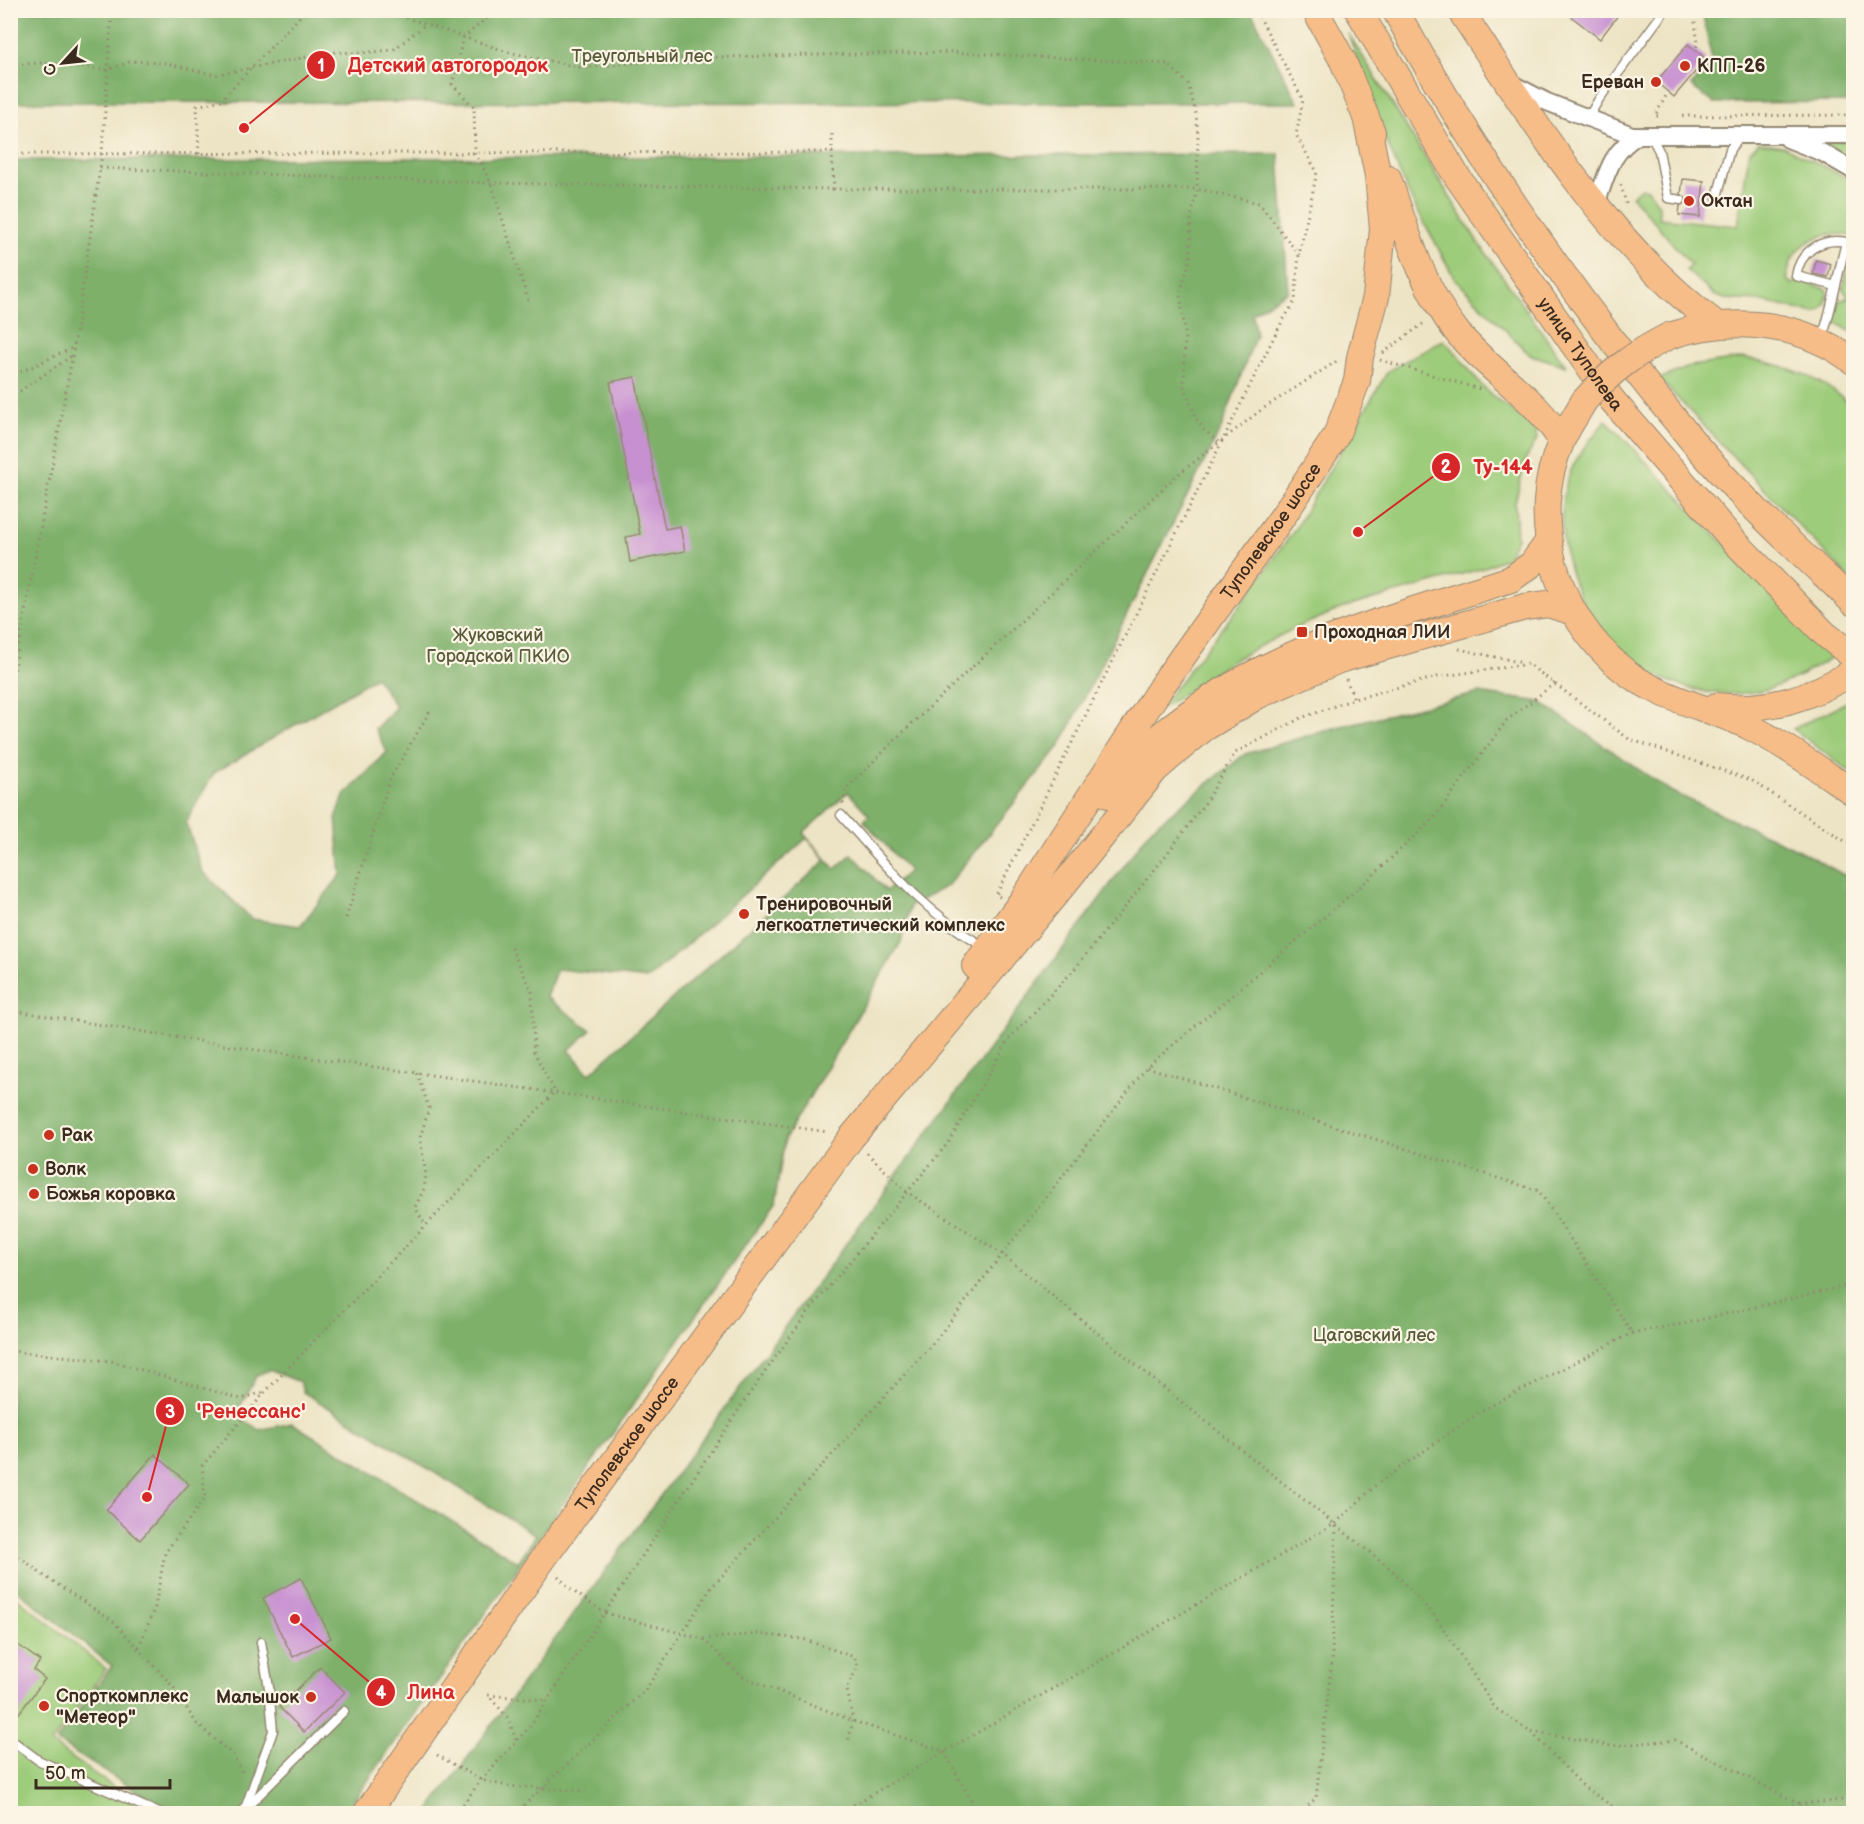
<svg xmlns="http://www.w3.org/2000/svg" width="1864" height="1824" viewBox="0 0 1864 1824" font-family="'Balsamiq Sans',sans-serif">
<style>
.green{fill:#9dcc7a;stroke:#6c7b4c;stroke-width:1.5}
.forest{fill:#7eb06a;stroke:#5c6d44;stroke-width:1.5;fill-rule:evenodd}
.building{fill:#c790d1}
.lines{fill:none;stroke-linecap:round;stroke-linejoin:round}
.service-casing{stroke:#948772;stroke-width:11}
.minor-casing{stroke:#948772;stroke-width:20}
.primary-casing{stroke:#948772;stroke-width:28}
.path{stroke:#948772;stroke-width:3;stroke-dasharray:1.5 4.5;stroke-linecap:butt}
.service{stroke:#fff;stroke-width:8}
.minor{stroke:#fff;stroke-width:16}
.primary{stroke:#f7bd88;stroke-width:26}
.primary-bridge-casing{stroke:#948772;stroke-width:28;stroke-linecap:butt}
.primary-bridge{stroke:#f7bd88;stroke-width:26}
.poi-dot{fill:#c8321e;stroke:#fcf5e5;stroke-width:2}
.labels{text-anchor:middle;stroke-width:4.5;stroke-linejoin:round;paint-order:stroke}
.park-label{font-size:18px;fill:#585b3a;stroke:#fcf5e5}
.poi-label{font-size:18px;font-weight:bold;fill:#3b2a1e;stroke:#fcf5e5;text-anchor:start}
.street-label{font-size:18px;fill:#3b2a1e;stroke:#fcf5e5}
.leader{fill:none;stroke:#d62828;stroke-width:2}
.callout-dot{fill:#d62828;stroke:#fcf5e5;stroke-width:2}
.mark-label{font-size:18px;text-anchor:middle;font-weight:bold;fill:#fff}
.callout-label{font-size:20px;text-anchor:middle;font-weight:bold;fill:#d62828;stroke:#fcf5e5;stroke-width:4.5;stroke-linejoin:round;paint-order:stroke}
</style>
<rect width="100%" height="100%" fill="#fcf5e5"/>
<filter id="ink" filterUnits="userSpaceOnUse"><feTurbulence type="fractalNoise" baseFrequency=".0167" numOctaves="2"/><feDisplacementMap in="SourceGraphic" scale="12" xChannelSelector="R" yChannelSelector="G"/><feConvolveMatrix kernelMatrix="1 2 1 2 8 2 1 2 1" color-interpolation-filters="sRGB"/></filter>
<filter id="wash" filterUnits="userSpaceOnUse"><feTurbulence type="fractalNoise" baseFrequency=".008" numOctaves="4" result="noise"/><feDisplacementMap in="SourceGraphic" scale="24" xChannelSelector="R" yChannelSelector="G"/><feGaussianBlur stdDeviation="1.35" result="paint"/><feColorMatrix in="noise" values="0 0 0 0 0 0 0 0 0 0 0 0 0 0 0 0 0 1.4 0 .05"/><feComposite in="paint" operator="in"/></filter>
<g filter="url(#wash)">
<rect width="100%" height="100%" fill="#ede4c5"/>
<path class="green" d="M1348,33L1476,239L1566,366L1529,354L1455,279L1408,193L1385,138Z
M1808,140L1853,141V163Z
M1759,142L1783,146L1853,181V236C1822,229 1790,243 1787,279L1791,284L1802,281L1827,289C1827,301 1827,309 1815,313L1758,301L1725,299L1714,295L1686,270L1691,265L1632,196L1641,188L1648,189L1659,205V218L1738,226L1749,152Z
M1853,244V333L1835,322L1836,302L1849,297L1843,290Z
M1443,340C1458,352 1465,366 1477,380C1492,398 1514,413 1534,425L1537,439L1526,459L1515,502L1517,538L1507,557L1483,568L1343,608L1293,629L1237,658L1156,712L1238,608L1293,532L1388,371Z
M1745,358C1784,364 1825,378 1853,408V582L1659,379L1692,366Z
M1606,420L1832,657C1807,673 1778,690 1748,693C1666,701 1591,647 1569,568C1561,538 1558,503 1570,473C1578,453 1593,437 1606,420Z
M1853,699V774L1793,729Z
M10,1592L106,1669L51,1743L150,1813H11Z"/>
<path class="forest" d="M10,11H1251L1298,103L11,102Z
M1702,11H1853V102L1714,103L1691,86L1712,60Z
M1279,154L1288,291L1252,313L1256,335L1221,429L1060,746L947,886L910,906L901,942L785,1139L774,1205L345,1813H172L56,1741L112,1666L11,1585L10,160ZM376,677L396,707L375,729L387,752L344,796L336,818L341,875L300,926L252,919L202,871L186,822L214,773ZM848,792L869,815L864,821L909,871L886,891L852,854L835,869L803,833ZM807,838L826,860L589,1074L569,1050L591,1030L546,997L557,969L648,979ZM269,1370L300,1382L303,1392L536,1535L518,1562L292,1423L259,1430L236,1414L257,1375Z
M1479,693L1540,702L1672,792L1795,848L1853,880V1813H427L1151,829L1245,754L1341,726Z"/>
<g id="blocks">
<path class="building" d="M1563,10H1622L1600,39Z
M1688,44L1706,59L1674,97L1656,82Z
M1683,179L1704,181L1700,217L1679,215L1680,206L1687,200L1681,194Z
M1816,260L1831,264L1828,277L1813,274Z
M635,377L665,529L680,526L685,551L630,562L626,537L640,534L610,382Z
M155,1454L189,1484L140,1540L106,1510Z
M301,1578L331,1638L293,1657L263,1598Z
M10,1639L40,1661L34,1670L45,1679L10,1725Z
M320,1667L345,1692L304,1732L279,1707Z"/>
</g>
</g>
<g filter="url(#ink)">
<use href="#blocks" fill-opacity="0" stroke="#948772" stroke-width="1.5"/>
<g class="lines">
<g class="service-casing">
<path id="service" d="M1588,118L1599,99L1665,10
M1651,136L1659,151L1668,198L1681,200
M1717,197L1730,149L1741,135
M1822,339C1832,307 1838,274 1846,242C1822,237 1800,251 1796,276L1836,286
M841,815C888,868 922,910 984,947
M10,1739L38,1760L161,1814
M247,1807L344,1711
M243,1814L273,1731L269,1688L261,1642"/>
</g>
<g class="minor-casing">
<path id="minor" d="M1510,83L1547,102L1632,135H1854
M1788,139L1823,153L1854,171
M1596,205C1606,176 1611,150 1639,135"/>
</g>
<g class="primary-casing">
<g id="primary">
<path d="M1315,10L1343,61L1372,132"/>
<path id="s1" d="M1358,10L1456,175L1612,400L1733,540L1825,634L1854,657"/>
<path d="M1395,10C1479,162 1580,306 1691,439C1740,498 1798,550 1854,603"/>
<path d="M1460,10C1531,118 1611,247 1716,324"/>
<path d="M1388,178C1406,230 1422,288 1457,332C1489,372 1535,396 1561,440"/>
<path d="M1669,336C1731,315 1801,321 1854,362"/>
<path d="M1584,401C1577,414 1568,426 1562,440C1526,520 1556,615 1622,669C1659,699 1709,707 1750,727C1787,746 1820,770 1854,793"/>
<path d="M1716,706C1767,712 1811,698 1854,671"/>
<path d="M1108,795C1119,781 1130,765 1142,752C1243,655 1382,621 1511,579L1532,564L1548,542"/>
<path id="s2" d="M975,966L1024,898L1161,687L1283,516L1336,436L1357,381L1360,357L1376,297L1383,229L1378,176L1366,117"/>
<path id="s3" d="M366,1814L543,1559L851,1138L1065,883L1156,769L1203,729L1257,696L1309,673L1339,660L1525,607L1548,604L1571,611"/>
</g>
</g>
<path class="path" d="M383,10L508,52L583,68L680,58L952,52L1168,64L1188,84L1196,114L1198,135L1197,189L1191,218L1190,259L1180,293L1185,331L1184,387L1197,420L1204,430L1221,444
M496,10L463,38L452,84L474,107L475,153L491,183L529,303
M1693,10L1698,43L1695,50
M10,65L41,63L108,70L132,61L165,63L215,75L332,52L360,53L393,50L425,25
M1658,116H1655L1668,92
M1682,116L1854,115
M832,134V152
M10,154L832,152L834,189H1197L1259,203L1299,255
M199,154L197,106L221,100L306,10
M100,168L491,183L834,189
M1621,185L1627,207
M1383,353L1424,323
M1380,360L1483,390
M10,377L74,347
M10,398L73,355
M1459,649L1523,663
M1346,679L1354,699
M10,693L74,347L102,154L112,10
M843,804L845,790L901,734L1176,476L1261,410L1337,361
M1000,897L996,895L1279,327L1295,301L1299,255L1317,172L1296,135L1303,100L1256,10
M346,918L390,779L430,711
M511,948L532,991L534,1052L555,1092
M10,1010L243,1048L828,1132
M1147,1067L1539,1191L1632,1333
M417,1073L429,1108L420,1138L426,1175L424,1189L415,1207L426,1226
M867,1153L907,1192L1002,1254L1164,1388L1392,1570L1435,1616L1495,1708L1530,1731L1584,1787L1624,1814
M10,1351L111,1361L241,1399L264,1392
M10,1549L40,1573L113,1621L174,1688L196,1723L233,1755L243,1774
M558,1576L570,1589L605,1613L703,1639L741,1676L853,1721L944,1751L979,1814
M703,1639L757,1634L803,1639L854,1657L858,1665L847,1689L853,1721L848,1742
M139,1647L155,1607L165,1553L205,1498L202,1466L266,1391L555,1092
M1532,1731L1611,1746L1675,1740L1800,1804
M516,1740L508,1718L488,1695L546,1700
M437,1755L481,1780L507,1786L586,1791
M456,1814L481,1780L531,1725L747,1397L809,1311L948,1143L1009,1039L1072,972L1164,858L1205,803L1235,753L1301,718L1354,699L1437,677L1528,664L1629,739L1751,780L1854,847
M515,1814L646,1689L711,1588L935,1341L1147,1067L1368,880L1434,818L1507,720L1555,683
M838,1814L1336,1523L1377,1484L1481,1411L1632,1333L1687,1323L1854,1284
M1300,1814L1316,1798L1332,1659L1336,1523
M1764,1814L1800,1804L1854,1799"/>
<use href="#service" class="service"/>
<use href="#minor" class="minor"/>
<use href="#primary" class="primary"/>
<g class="primary-bridge-casing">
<path id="primary-bridge" d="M1584,401C1610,372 1635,353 1669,336"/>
</g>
<use href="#primary-bridge" class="primary-bridge"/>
</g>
</g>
<g class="poi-dot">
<circle cx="1685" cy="66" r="6"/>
<circle cx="1656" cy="82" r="6"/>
<circle cx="1689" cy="201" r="6"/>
<rect x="1296" y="626" width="12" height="12" rx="3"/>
<circle cx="744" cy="914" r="6"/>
<circle cx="49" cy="1135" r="6"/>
<circle cx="33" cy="1169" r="6"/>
<circle cx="34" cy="1194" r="6"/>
<circle cx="311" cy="1697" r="6"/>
<circle cx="44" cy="1706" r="6"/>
</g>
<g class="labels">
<g class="park-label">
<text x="642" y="62">Треугольный лес</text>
<text x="498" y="641">Жуковский<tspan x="498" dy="21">Городской ПКИО</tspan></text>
<text x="1374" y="1341">Цаговский лес</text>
</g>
<g class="poi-label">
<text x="1697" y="72">КПП-26</text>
<text x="1644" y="88" text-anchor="end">Ереван</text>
<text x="1701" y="207">Октан</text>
<text x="1314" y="638">Проходная ЛИИ</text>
<text x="756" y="910">Тренировочный<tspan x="756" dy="21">легкоатлетический комплекс</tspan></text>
<text x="61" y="1141">Рак</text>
<text x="45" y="1175">Волк</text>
<text x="46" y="1200">Божья коровка</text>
<text x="56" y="1702">Спорткомплекс<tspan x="56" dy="21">"Метеор"</tspan></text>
<text x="299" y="1703" text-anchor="end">Малышок</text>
</g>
<g class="street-label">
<text dy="6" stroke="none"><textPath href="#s1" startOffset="410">улица Туполева</textPath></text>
<text dy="6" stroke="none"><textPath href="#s2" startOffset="526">Туполевское шоссе</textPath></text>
<text dy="6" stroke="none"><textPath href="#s3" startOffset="453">Туполевское шоссе</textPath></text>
</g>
</g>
<path class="leader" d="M244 128L321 65M1358 532L1446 467M147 1497L170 1411M295 1619L381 1692"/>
<g class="callout-dot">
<circle cx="244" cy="128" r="6"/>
<circle cx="1358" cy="532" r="6"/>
<circle cx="147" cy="1497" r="6"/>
<circle cx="295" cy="1619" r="6"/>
<circle cx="321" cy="65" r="15"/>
<circle cx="1446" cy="467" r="15"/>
<circle cx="170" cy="1411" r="15"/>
<circle cx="381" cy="1692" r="15"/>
</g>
<g class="mark-label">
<text x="321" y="72">1</text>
<text x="1446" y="473">2</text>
<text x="170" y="1418">3</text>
<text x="381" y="1699">4</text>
</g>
<g class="callout-label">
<text x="448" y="72">Детский автогородок</text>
<text x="1503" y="474">Ty-144</text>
<text x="251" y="1418">'Ренессанс'</text>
<text x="431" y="1699">Лина</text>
</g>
<rect width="1864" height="1824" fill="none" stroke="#fcf5e5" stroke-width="36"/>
<g transform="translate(63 63) rotate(243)" stroke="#fcf5e5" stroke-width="4.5" paint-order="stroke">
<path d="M0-4.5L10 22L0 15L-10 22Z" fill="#3b2a1e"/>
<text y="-9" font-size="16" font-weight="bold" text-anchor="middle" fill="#3b2a1e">С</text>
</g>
<path d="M36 1779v9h134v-9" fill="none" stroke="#3b2a1e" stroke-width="3"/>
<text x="45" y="1779" font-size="18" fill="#3b2a1e" stroke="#fcf5e5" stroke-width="4.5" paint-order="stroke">50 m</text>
</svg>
